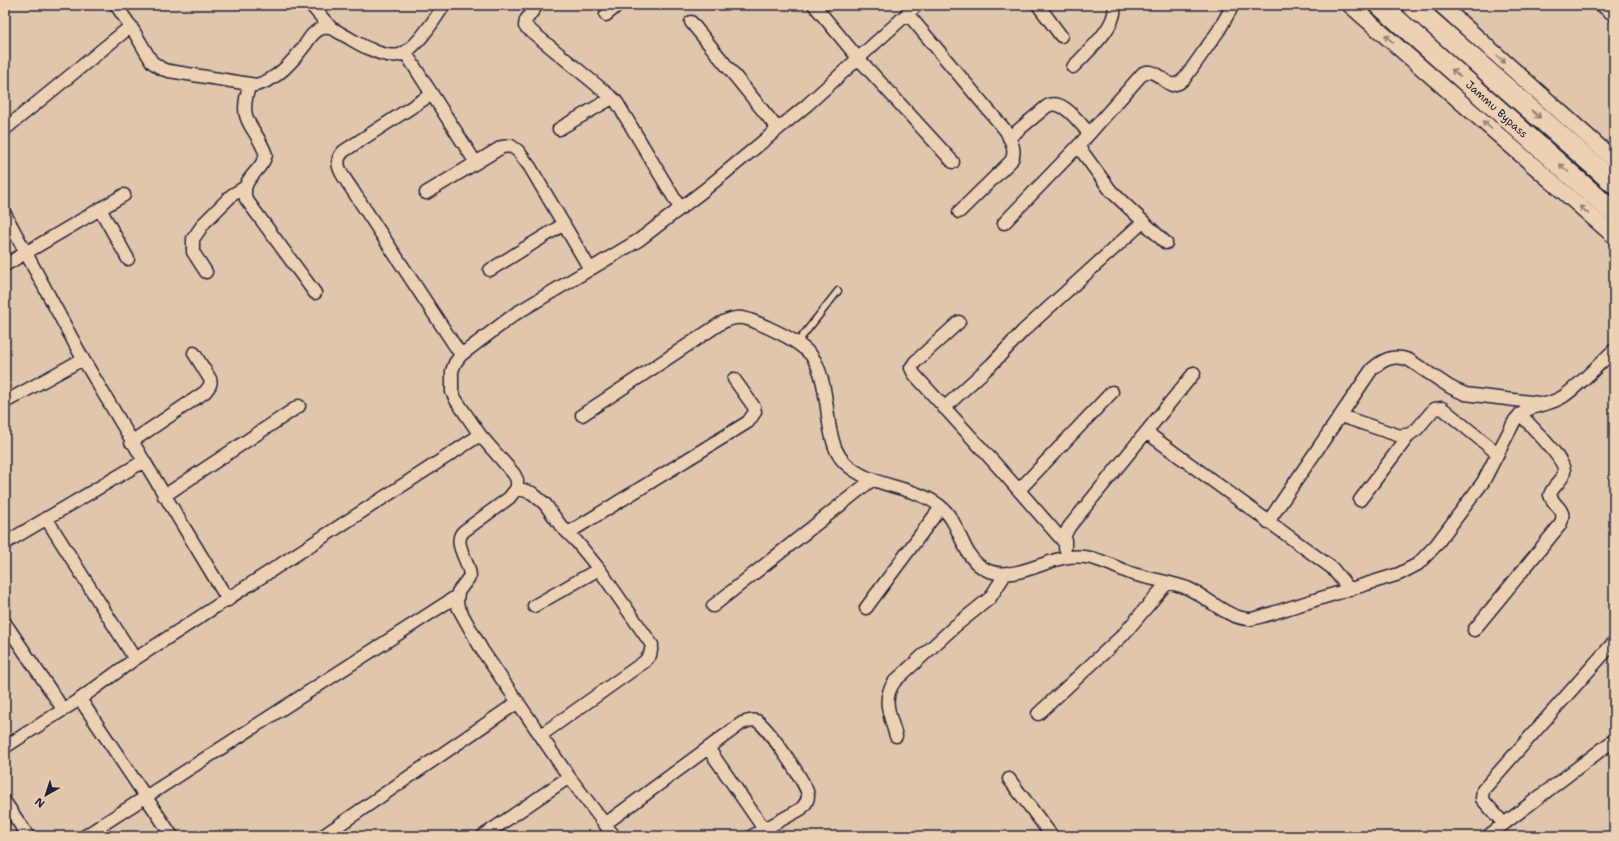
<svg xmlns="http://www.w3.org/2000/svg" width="1619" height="841" viewBox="0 0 1619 841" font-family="'Shantell Sans',sans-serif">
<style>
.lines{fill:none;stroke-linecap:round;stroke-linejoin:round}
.service-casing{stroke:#22223b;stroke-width:9}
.minor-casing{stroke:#22223b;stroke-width:15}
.tertiary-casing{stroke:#22223b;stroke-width:18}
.trunk-casing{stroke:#22223b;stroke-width:23}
.service{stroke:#ecd1b3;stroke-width:6}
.minor{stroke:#ecd1b3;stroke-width:12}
.tertiary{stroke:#ecd1b3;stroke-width:15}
.trunk{stroke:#ecd1b3;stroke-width:20}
.oneway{stroke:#877a77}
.labels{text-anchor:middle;stroke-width:3;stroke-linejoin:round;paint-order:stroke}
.street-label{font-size:11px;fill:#22223b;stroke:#ecd1b3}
</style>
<rect width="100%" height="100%" fill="#e0c6ac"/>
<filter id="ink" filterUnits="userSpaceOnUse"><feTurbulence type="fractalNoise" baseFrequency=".025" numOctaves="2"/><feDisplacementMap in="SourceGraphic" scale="8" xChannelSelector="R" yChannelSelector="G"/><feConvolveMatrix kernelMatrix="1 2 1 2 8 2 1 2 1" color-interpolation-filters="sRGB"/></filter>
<g filter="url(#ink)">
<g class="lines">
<g class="service-casing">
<path id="service" d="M797,343L838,291"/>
</g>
<g class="minor-casing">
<path id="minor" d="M116,5L133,30L152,62L162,69L169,71L256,85C277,80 293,61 305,45C309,39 313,32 320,29C327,26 334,29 340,33C350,38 359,45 370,49C378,53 390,57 399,55C416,50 435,19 444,5
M311,5L331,28
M537,5L526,20L525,26L616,101L680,208
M814,5L858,58L953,162
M1038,5L1061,36
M1601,5L1614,15
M907,13L1006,131C1011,141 1017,151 1011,161L959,212
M606,15L618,5
M691,22L778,129
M405,52L476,163
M1073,67C1086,53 1119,25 1114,5
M250,84C236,124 255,123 266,155C261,173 240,178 246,199L315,293
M432,94L344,151C330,163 345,178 353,191L461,355
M5,129L131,26
M559,129L612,98
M1009,138L1046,107C1062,96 1079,123 1089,133
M1078,146L1111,191L1166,243
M426,193L502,147L511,146L518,151L530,167L590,269
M100,209L128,259
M5,214L83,359L144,461
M1004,223L1081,143L1143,73C1155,68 1162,81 1172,85L1179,83L1185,78L1219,30L1233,5
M5,265L124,195
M490,270L564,224
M206,272L193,252V239L204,223L232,195L244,188
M959,322L915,362L911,368L914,374L1001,470L1064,542
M5,402L83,359
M944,408L992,364L1023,331L1143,222
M582,415L721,323C741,313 748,319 767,327C782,334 799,342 811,355C825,372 826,407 830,429C833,442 835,453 845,463C871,488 913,485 940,506C963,524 960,560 989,571C1014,580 1040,563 1063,558C1072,556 1082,556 1091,558C1105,561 1119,569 1133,574C1151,579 1170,582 1187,588C1208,597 1226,618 1249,619C1254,619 1259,617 1263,616L1399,574L1418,564L1436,545L1483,482L1515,420C1530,402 1546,408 1564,396C1582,383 1598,365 1614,350
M1341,416L1400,436L1410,434L1417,429L1434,409L1442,408L1497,453
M1146,432L1332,568L1350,590
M131,442L205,392C208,388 212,385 210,379L194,353
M517,488L532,493L545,504L561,526L577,542L599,569L652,645L650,655L644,662L541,735
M1019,490L1112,392
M164,496L299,406
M1360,500L1410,434
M46,518L135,659
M1268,522L1372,369C1384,359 1394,354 1409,360L1450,387L1465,394L1539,403
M568,533L748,422L755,412L754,407L734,379
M5,543L144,461L228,600
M1065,548V535L1069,527L1194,373
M534,606L599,569
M713,606L873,479
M866,608L941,507
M5,623L63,709
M1474,630L1560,525C1568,508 1554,508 1550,495C1552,486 1563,481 1564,472C1566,460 1529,424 1520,414
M80,699L172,836
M1038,714L1123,635L1167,583
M896,736C890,715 881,699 895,681L954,627L990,598L1006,573
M5,747L80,699L135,659L480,435
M708,748L764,829
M1009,779L1052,836
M5,802L28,836
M605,824L742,723C746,722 752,719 757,721C767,726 807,784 808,795C808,802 805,804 801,809L752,836
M1504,824L1482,799L1483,790L1614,642
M85,836L457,596
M323,836L518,702
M483,836L569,777
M614,836L569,777L482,650L458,607L457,602L458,592L470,576C470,562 451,542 464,531L509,498L517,488V480L514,474L480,435L456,400L452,392V371L455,363L461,355L515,314L639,240L703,191L807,105L917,5
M1488,836L1614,740"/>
</g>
<g class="tertiary-casing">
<path id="tertiary" d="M1350,5L1614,236
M1441,5L1614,160"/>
</g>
<g class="trunk-casing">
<path id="trunk" d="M1380,5L1614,213
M1412,5L1614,183"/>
</g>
<use href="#service" class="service"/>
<use href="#minor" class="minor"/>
<use href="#tertiary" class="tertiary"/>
<use href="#trunk" class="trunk"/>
</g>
<defs><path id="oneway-shaft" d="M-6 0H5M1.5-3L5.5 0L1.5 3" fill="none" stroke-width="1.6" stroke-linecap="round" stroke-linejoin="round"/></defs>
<g class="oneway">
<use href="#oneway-shaft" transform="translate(1389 39) rotate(-139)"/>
<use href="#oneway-shaft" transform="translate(1501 59) rotate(42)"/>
<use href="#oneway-shaft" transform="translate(1456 73) rotate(-138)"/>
<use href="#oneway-shaft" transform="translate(1536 114) rotate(41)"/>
<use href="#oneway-shaft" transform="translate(1487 125) rotate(-139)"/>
<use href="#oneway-shaft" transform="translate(1564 168) rotate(-138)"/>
<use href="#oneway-shaft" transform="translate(1584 210) rotate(-139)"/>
</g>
</g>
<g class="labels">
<g class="street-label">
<text transform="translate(1497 109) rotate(42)" y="4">Jammu Bypass</text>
</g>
</g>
<rect width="1619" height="841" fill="none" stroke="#ecd1b3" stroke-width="20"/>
<rect x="10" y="10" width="1599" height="821" fill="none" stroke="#22223b" stroke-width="1.5" filter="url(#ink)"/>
<g transform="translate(46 795) rotate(219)" stroke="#ecd1b3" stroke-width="3" paint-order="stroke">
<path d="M0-3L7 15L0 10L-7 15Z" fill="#22223b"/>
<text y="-6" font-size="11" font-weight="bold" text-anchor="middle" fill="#22223b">N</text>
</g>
</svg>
